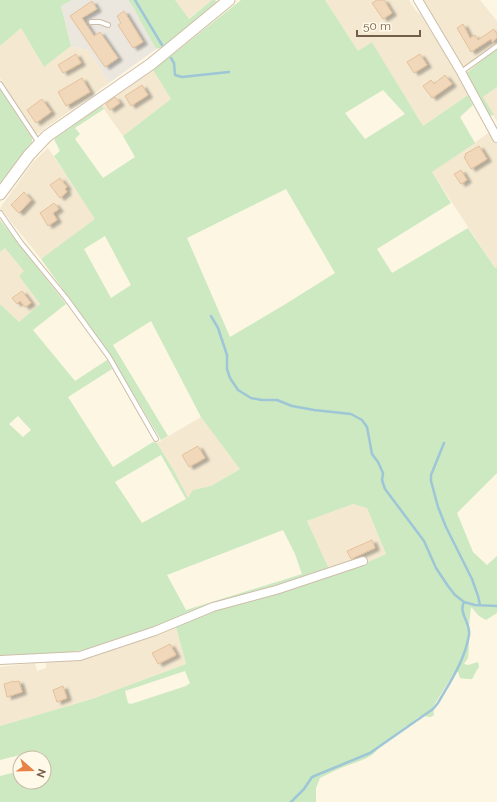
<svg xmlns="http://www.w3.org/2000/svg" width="497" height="802" viewBox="0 0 497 802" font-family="Raleway,sans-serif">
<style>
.residential{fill:#f4e8d1}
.industrial{fill:#ebe6de}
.green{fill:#cce9c1;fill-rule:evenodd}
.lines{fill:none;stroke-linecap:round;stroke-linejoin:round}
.stream{stroke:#9ec6d7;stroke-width:2.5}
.building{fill:#f1d8ba;stroke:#e4c19b;filter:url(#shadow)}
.lane-casing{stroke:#cdbea9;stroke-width:6}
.street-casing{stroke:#cdbea9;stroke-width:10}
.secondary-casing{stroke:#d0bfa7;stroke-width:13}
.lane{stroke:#fff;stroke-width:4}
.street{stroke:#fff;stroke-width:8}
.secondary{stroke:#fff;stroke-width:11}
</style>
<defs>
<filter id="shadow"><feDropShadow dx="4.5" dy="2.5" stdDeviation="1" flood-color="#0004"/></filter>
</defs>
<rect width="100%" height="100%" fill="#fcf6e3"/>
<path class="residential" d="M175,0H212L188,19Z
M325,0H409L416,11L420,14L449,60L468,95L423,126L372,42L358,51Z
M422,0H480L497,21V42L465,67L461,66Z
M21,28L44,67L71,46L89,50L109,83L36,135L0,78V46Z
M153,70L171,99L123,136L101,105Z
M497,87V122L483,97Z
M490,132L497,143V267L495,268L432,172Z
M48,148L96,219L41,259L0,208L33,162Z
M5,248L25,271L19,276L40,304L19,322L0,304V252Z
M201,417L241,468L211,486L193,490L188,499L174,471L157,443Z
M353,504L367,508L386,554L366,563L365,558L329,569L307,521Z
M176,627L186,664L92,699L0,726V667L35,663L37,671L46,668V662L72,661L104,652Z"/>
<path class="industrial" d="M72,0H128L133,7L143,26L156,49L109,83L89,50L71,46L61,6Z"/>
<path class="green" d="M0,0H72L61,6L71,46L44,67L21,28L0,46Z
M128,0H175L189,19L212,0H215L219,3L163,47L156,49L143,26L133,7Z
M241,0H325L358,51L372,42L423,126L468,95L473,105L460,117L475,143L432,172L451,203L377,249L392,273L468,228L495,268L497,267V473L457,513L473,552L487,565L497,556V613L486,620L479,616L471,607L468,634C469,637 469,654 468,658C468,658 464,664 464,664L468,665L478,662L479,667C469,681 478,680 460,678L458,672L455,671L433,707L434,715L431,717C417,715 419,716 409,726H406L378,749C370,760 352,763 341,768C333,771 327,775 320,778L316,788V802H0V776L20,771V782H44V758H20V755L0,760V726L92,699L186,664L176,627L181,623L224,608L366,563L386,554L367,508L353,504L307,521L329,569L100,646L63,654L0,655V304L19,322L40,304L19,276L24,271L5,248L0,252V220L66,304L33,330L75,381L107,360L112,369L68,397L113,467L153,442L157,443L174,471L188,498L193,490L211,486L240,469L201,417L151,321L113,345L168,436L161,440L109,353L41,259L95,219L54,156L60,151L54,139L101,105L104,109L75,128L80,134L75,139L103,178L135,157L123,136L171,99L153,70ZM383,90L405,114L365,139L345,113ZM286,189L335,273L284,305L230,337L187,238ZM105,236L131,285L111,298L84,249ZM18,416L31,430L23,437L9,424ZM161,455L186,499L142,523L115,482ZM283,530L295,554L302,574L186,610L167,575ZM185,671L190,683L186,686L131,704L128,703L125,691Z
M497,49V87L483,97L494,115L489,116L465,74Z
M0,89L32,138V142L0,183Z"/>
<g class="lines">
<path class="stream" d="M135,0L162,45
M171,58L174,63L175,75L182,77L229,72
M211,316L218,328L227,355V369L230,378L238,390L251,398L262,400H277L292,406L314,410L351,414L362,420L367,427L372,454L378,462L383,473L382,480L385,489L424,541L436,568L448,586L455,595L464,602
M444,443L431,475V481L438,507L446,527L472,579L478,596L480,605
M291,802L304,789L312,777L370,753L433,709L438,703C450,682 465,660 469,635C471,623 458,613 464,602L475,605L497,606"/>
</g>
<path class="building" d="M377,0H384L392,13L383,19L372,3Z
M92,1L97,9L82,18L94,36L100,32L118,58L105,67L70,16Z
M124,11L143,42L133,48L118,25L121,23L117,16Z
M463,24L470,38L475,35L478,40L494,29L497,34V38L492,42L491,39L471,52L457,28Z
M76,54L81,63L63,73L58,65Z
M420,54L427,65L414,73L407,62Z
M445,75L452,84L432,98L423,86L431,80L434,84Z
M82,78L90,92L66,106L58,92Z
M142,85L148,95L131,106L125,96Z
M115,97L120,103L110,110L106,104Z
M42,99L51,112L36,123L27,110Z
M479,146L487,159L471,169L464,157L466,156L465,154Z
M461,170L467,180L461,184L454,174Z
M60,178L67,187L65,189L67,192L60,198L50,185Z
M24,192L31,200L19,213L11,205Z
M54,203L59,209L53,213L57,220L48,226L40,213Z
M22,291L31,303L25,307L20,301L17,304L12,298Z
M198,446L205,458L189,467L182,455Z
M372,540L375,548L351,559L347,551Z
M170,644L176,655L158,664L152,653Z
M14,681V682L19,681L22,692L7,697L4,684Z
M63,686L67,698L57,702L53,690Z"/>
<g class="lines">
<g class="lane-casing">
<path id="lane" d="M91,22H100L108,25
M461,72L497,46
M0,84L39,143
M0,213L21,243L66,298L109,357L156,439"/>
</g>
<g class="street-casing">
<path id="street" d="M418,0L461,72L497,138
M0,660L80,656L155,631L213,607L276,590L363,561"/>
</g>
<g class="secondary-casing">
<path id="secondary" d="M0,194L29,155L47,136L151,64L229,0"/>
</g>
<use href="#lane" class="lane"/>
<use href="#street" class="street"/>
<use href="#secondary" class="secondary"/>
</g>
<g transform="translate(32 770) rotate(110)"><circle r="19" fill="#fff9e9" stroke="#c7bba9"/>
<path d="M0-3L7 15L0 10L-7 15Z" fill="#e68148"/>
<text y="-6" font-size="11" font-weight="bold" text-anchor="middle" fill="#745e49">N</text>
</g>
<path d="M357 30v6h63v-6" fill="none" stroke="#745e49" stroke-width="2"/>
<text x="363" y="30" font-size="12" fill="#745e49" stroke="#fff9e9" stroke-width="3" paint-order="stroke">50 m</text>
</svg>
